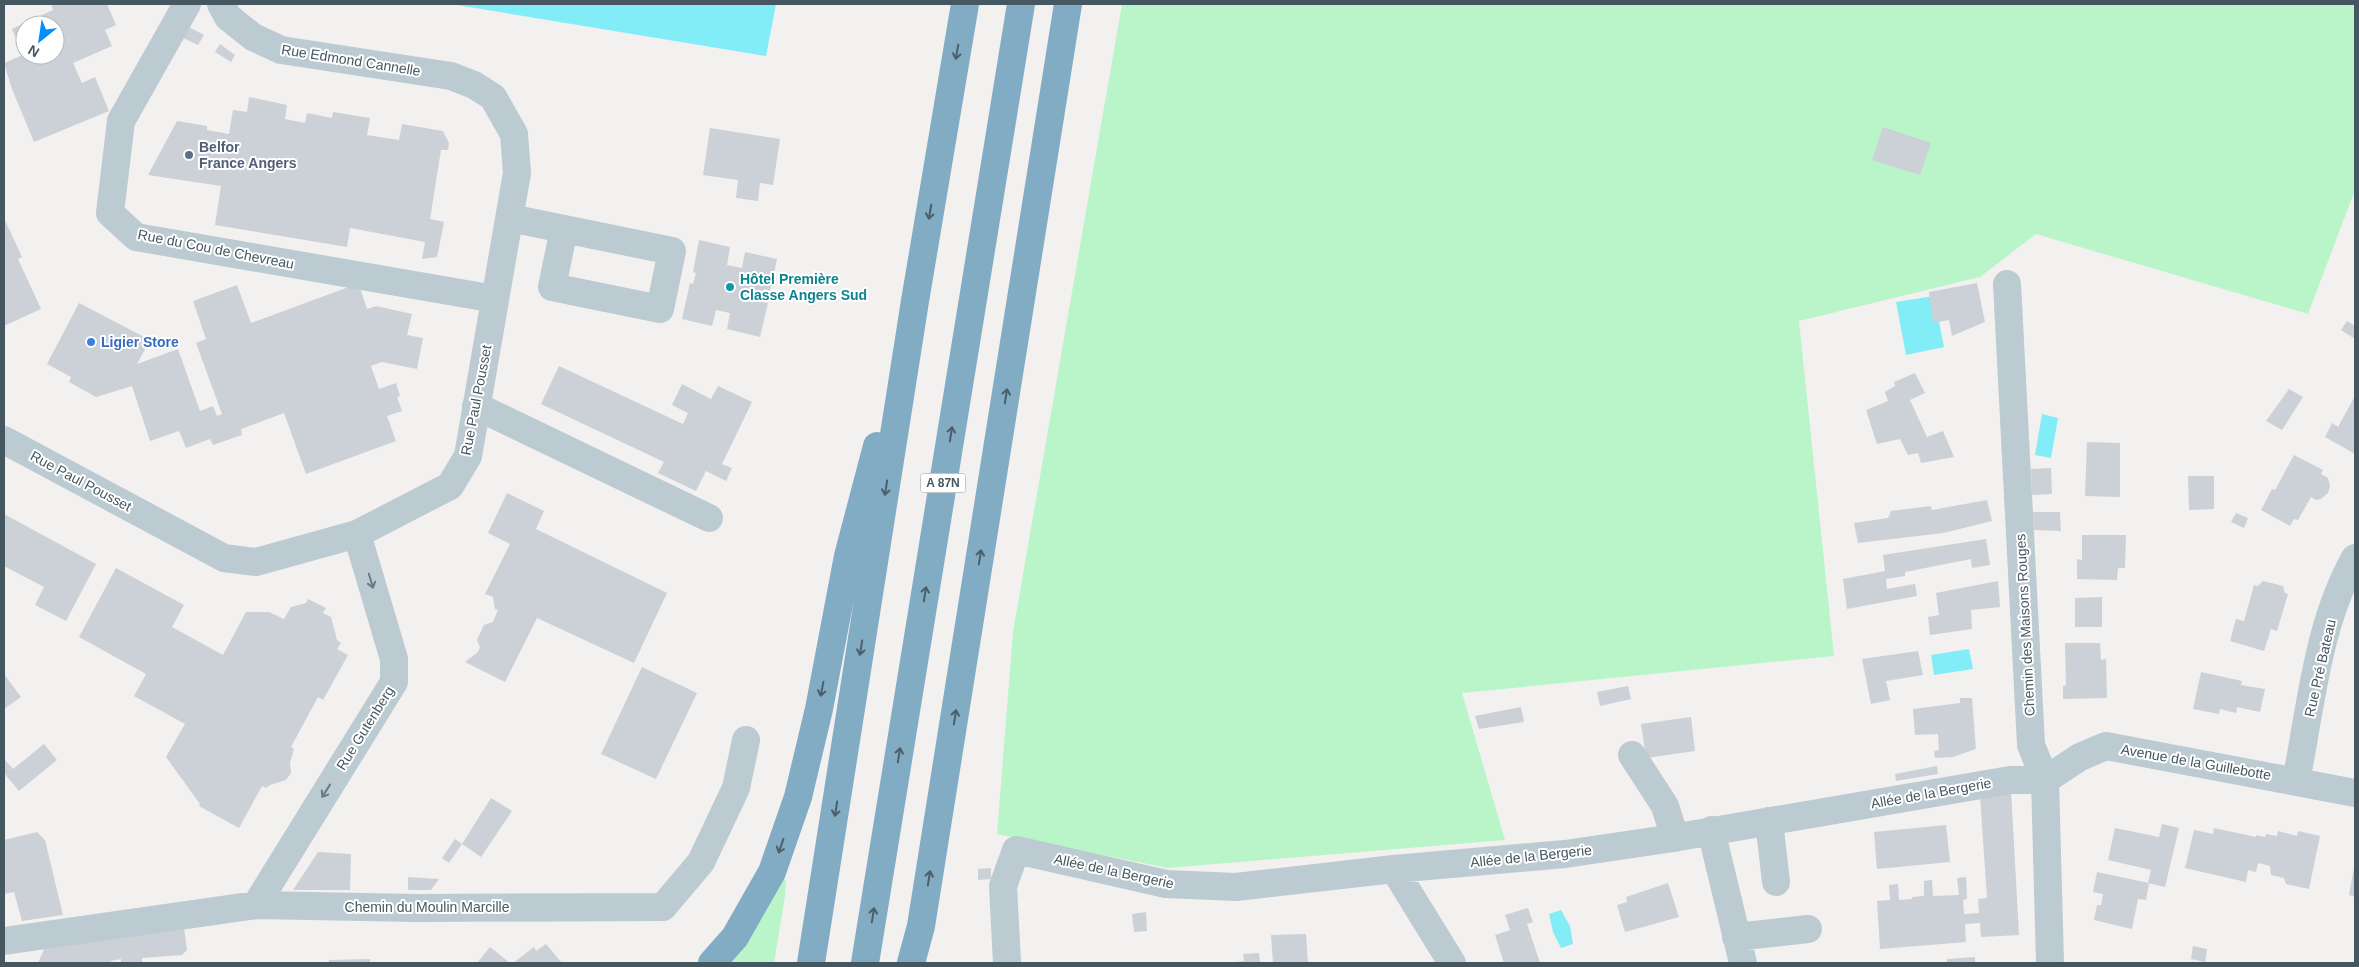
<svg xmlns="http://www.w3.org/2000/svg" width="2359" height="967" viewBox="0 0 2359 967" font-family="Helvetica,sans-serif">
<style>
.green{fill:#baf5c9}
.water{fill:#82edf7}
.building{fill:#cbd1d6;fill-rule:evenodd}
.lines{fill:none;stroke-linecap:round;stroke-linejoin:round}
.minor{stroke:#bccad1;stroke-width:28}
.highway{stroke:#82abc4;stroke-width:28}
.oneway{stroke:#4b5f6a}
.oneway2{stroke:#697a82}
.service-dot{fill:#5c6f8a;stroke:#fff;stroke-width:2}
.culture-dot{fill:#0f9aa8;stroke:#fff;stroke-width:2}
.shop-dot{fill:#3f7fe0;stroke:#fff;stroke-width:2}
.labels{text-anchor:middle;stroke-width:4;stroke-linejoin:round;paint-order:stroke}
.shield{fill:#fff;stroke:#7d8990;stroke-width:1}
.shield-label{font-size:12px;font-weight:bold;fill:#455760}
.street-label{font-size:14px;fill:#455760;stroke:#fff}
.service-label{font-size:14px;font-weight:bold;fill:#4e5e75;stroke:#fff;text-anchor:start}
.culture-label{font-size:14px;font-weight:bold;fill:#0d838f;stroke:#fff;text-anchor:start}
.shop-label{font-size:14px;font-weight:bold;fill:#366cbe;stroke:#fff;text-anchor:start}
</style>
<rect width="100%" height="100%" fill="#f3f0f0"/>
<path class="green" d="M1122,4H2355V190L2308,314L2036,234L1980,277L1799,321L1834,656L1462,693L1505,840L1168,868L997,834L1013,632Z
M780,878L786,880L785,896L774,963H728Z"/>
<path class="water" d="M451,4H776L766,56Z
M1934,296L1944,347L1906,355L1896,302Z
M2042,414L2058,418L2051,458L2035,455Z
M1969,649L1973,669L1934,675L1931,655Z
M1561,910L1570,926L1573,944L1561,948L1553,932L1549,914Z"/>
<path class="building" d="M51,4H107L116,25L105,30L112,46L73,63L82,83L95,77L109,111L34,142L12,89L4,63L23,55L12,29L53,10ZM25,25H55V55H25Z
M187,26L204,35L198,45L181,37Z
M220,44L235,55L231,62L215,52Z
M249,97L287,105L285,119L305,123L307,113L332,118L333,112L370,118L367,135L399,140L402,124L443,131L449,143L448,150H441L430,219L444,222L437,257L422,259L425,242L350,228L347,247L215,225L221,186L148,175L177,121L207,126V130L229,134L233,110L247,112Z
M1883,127L1931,143L1920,175L1872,160Z
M710,128L780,139L773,185L760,183L758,201L736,198L738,180L703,175Z
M4,218L22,257L18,259L41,309L4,326Z
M699,240L730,247L727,265L742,268L745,252L777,259L770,291L764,289L762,302L768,303L760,337L727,329L730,313L716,310L712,326L682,319L690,283L693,284L696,273L693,272Z
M1977,283L1985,322L1952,336L1949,320L1933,323L1929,292Z
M237,285L251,323L354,285L360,288L367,309L376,306L412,314L407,335L423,338L417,369L382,362L371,366L379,389L396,383L400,396L397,397L402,411L387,416L396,441L306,474L284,413L241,429L242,435L213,445L210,439L186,448L179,431L150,441L132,386L96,397L69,382L71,377L47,364L79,303L150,340L137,364L178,349L200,411L213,406L217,416L222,414L196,343L206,339L193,301Z
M2347,321L2355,326V339L2341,330Z
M559,366L683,424L688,413L672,405L682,384L711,399L718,386L752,402L722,464L732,468L726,481L706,471L696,491L658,473L664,462L541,404Z
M1915,373L1925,393L1910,400L1927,437L1943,431L1954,457L1921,463L1918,453L1908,455L1900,439L1877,444L1866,410L1888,401L1885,392L1895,386L1894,382Z
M2289,389L2303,397L2282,430L2266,421Z
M2355,396V454L2325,437L2332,423L2338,427Z
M2087,442L2120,443V497L2085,496Z
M2294,455L2323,470L2321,474L2328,478L2330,486L2328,493L2321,499L2316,500L2311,497L2298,520L2294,519L2290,526L2261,510L2272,489L2275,490Z
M2051,468L2052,494L2032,495L2031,469Z
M2188,476H2214V509L2189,510Z
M507,493L544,511L536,529L667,593L634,663L537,618L505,682L465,662L478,652L480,647L477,640L484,625L493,622L498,610L495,609L493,597L485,594L510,544L488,533Z
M1987,500L1992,521L1943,533L1858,543L1854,523L1888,518L1891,511L1931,506L1932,510Z
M2033,512H2060L2061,531L2034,530Z
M2236,513L2248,518L2244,528L2231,522Z
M4,514L96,564L66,621L35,605L44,587L4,566Z
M2082,535H2126L2125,568H2118L2117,580L2077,579V559L2082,560Z
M1986,539L1990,565L1972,568L1971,559L1905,572V576L1886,579L1887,589L1915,584L1917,596L1847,609L1843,579L1885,571L1883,555Z
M116,568L184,605L172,627L223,655L246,612H269L284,619L291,607L306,603L308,599L326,608L323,613L331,617L337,640L341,643L337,649L348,655L323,700L318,697L291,747L294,749L290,763L291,773L286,780L270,785L266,788L262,786L239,828L199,806L200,804L166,757L185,724L134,696L146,674L79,637Z
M1998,581L2000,607L1971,610L1972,629L1930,635L1928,617L1939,615L1936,593Z
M2263,581L2283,586L2285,593L2288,594L2277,631L2271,629L2264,651L2230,641L2236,619L2244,621L2254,585L2258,586Z
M2102,597V627H2075V598Z
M2065,643H2100L2101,660L2106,659L2107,698L2063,699V686L2066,685Z
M1918,651L1923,675L1886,681L1890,700L1871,704L1862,659Z
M642,667L697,693L656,779L601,754Z
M2201,672L2242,681L2241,685L2265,689L2260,712L2237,707L2236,713L2220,709L2219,714L2193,709Z
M4,674L21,697L4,709Z
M1628,686L1631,699L1600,706L1597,692Z
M1960,698H1972L1976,749L1953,757L1935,758L1934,751L1939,750L1938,734L1915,735L1913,709L1960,703Z
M1521,707L1524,722L1479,729L1475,716Z
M1691,717L1695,751L1646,758L1641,724Z
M44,744L57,760L19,791L4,773V759L13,769Z
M1937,766L1938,774L1896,781L1895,774Z
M2011,790L2019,935L1981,937L1980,923L1965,924L1966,942L1880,949L1877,901L1890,900L1889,885L1898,884L1899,900L1912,899V897L1924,896V881L1932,880L1933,896L1959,895L1957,878L1966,877L1967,899L1963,900L1964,914L1979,913L1978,899L1987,898L1980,796Z
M491,798L512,811L481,857L462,844L449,863L442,858L455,839L462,844Z
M2162,824L2179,828L2165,887L2148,883L2151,870L2108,860L2115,828L2159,837Z
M1946,825L1950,862L1877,869L1874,832Z
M2214,828L2256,837V835L2265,837L2266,834L2277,836L2278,831L2297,836L2298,831L2320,836L2309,889L2286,884L2284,878L2271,875L2270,866L2258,863L2256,872L2248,870L2246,882L2185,868L2194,830L2213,834Z
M37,832L45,840L63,915L22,921L14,892L4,894V840Z
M318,852L351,854L350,890H293Z
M2354,867H2355V897L2349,895Z
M991,868V879L978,880V869Z
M2097,872L2149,883L2146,900L2138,899L2132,929L2094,920L2097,905H2101L2103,894L2093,892Z
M408,877L439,879L431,890H408Z
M1668,883L1679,917L1625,932L1617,905L1627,902L1626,897Z
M1528,908L1533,922L1527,924L1540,963H1504L1495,935L1510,930L1505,915Z
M1146,912L1147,931L1134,932L1132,914Z
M184,928L187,950L182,955L142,958V963H121V959L111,961V963H38L45,947Z
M1306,934L1308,963H1273L1271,935Z
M546,944L562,963H513L534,947L536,951Z
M2193,946L2207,949L2205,962L2191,959Z
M490,947L510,963H477Z
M1259,953L1260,963H1227L1244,961L1243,954Z
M1975,957V963H1947V959Z
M370,959V963H329V960Z"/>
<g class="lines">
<path class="minor" d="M187,4L121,121L110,213L136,237L495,299
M510,218L672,251L660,309L552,287L564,229
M2007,284L2031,745L2045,780L2050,963
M476,406L709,518
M4,440L224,558L256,562L357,534L450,486L468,456L517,173L514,134L493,97L474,85L451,76L281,50L253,37L228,17L221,4
M1632,755L1665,806L1675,838
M2045,780L2080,757L2106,746L2355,793
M2296,781C2311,707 2317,625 2355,558
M1769,821L1776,882
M1711,830L1743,963
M1394,869L1452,963
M256,905L394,682V659L357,534
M1736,937L1808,929
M4,941L256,905L415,908L663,907L701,862L736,788L746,740
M1007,963L1003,886L1016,850L1166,884L1236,887L1394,869L1565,854L1667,839L2010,780H2045"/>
<path class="highway" d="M712,963L735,937L772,872L798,797L819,709L848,556L877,446
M811,963L915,301L965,4
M865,963L1021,4
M911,963L921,926L1068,4"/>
</g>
<defs><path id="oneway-shaft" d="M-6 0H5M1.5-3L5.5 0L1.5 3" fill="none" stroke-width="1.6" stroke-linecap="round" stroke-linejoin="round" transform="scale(1.25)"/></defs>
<g class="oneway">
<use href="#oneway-shaft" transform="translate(957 52) rotate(100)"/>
<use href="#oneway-shaft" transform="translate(930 212) rotate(100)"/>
<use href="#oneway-shaft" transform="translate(1006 396) rotate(-81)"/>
<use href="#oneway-shaft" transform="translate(951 434) rotate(-81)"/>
<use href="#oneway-shaft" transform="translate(886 488) rotate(99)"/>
<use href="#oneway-shaft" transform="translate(980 557) rotate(-81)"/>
<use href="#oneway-shaft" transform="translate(925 594) rotate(-81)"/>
<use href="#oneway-shaft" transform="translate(861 648) rotate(99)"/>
<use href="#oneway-shaft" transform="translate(822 689) rotate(101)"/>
<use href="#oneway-shaft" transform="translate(955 717) rotate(-81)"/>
<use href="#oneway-shaft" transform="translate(899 755) rotate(-81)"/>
<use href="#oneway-shaft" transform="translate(836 809) rotate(99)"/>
<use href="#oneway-shaft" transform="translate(781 846) rotate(109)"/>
<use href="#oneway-shaft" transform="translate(929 878) rotate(-81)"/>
<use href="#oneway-shaft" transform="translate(873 915) rotate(-81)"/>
</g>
<g class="oneway2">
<use href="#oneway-shaft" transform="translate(371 581) rotate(73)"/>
<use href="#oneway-shaft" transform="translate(326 791) rotate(122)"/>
</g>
<circle class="service-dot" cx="189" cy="155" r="5"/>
<circle class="culture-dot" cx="730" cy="287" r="5"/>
<circle class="shop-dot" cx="91" cy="342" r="5"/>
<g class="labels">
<rect class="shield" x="920.5" y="473.5" width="45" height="19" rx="4"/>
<g class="shield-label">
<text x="943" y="487">A 87N</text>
</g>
<g class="street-label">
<text transform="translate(351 60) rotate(9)" y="5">Rue Edmond Cannelle</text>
<text transform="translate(216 249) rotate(11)" y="5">Rue du Cou de Chevreau</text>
<text transform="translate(476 400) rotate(-79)" y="5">Rue Paul Pousset</text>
<text transform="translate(81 481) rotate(28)" y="5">Rue Paul Pousset</text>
<text transform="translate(2025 625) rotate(-93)" y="5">Chemin des Maisons Rouges</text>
<text transform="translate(2320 668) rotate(-77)" y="5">Rue Pré Bateau</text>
<text transform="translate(365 728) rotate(-58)" y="5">Rue Gutenberg</text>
<text transform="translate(2196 762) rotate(10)" y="5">Avenue de la Guillebotte</text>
<text transform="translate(1931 793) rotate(-10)" y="5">Allée de la Bergerie</text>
<text transform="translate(1531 856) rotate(-6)" y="5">Allée de la Bergerie</text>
<text transform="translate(1114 871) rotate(12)" y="5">Allée de la Bergerie</text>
<text x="427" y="912">Chemin du Moulin Marcille</text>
</g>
<g class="service-label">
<text x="199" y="152">Belfor<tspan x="199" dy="16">France Angers</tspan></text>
</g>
<g class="culture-label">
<text x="740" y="284">Hôtel Première<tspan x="740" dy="16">Classe Angers Sud</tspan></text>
</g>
<g class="shop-label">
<text x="101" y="347">Ligier Store</text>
</g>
</g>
<rect width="2359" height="967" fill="none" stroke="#455760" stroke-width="10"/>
<g transform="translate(40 40) rotate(210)"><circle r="24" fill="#ffffff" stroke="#b5bcbf"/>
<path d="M0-4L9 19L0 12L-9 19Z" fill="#038ef9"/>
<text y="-8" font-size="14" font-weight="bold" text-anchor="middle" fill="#455760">N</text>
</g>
</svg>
